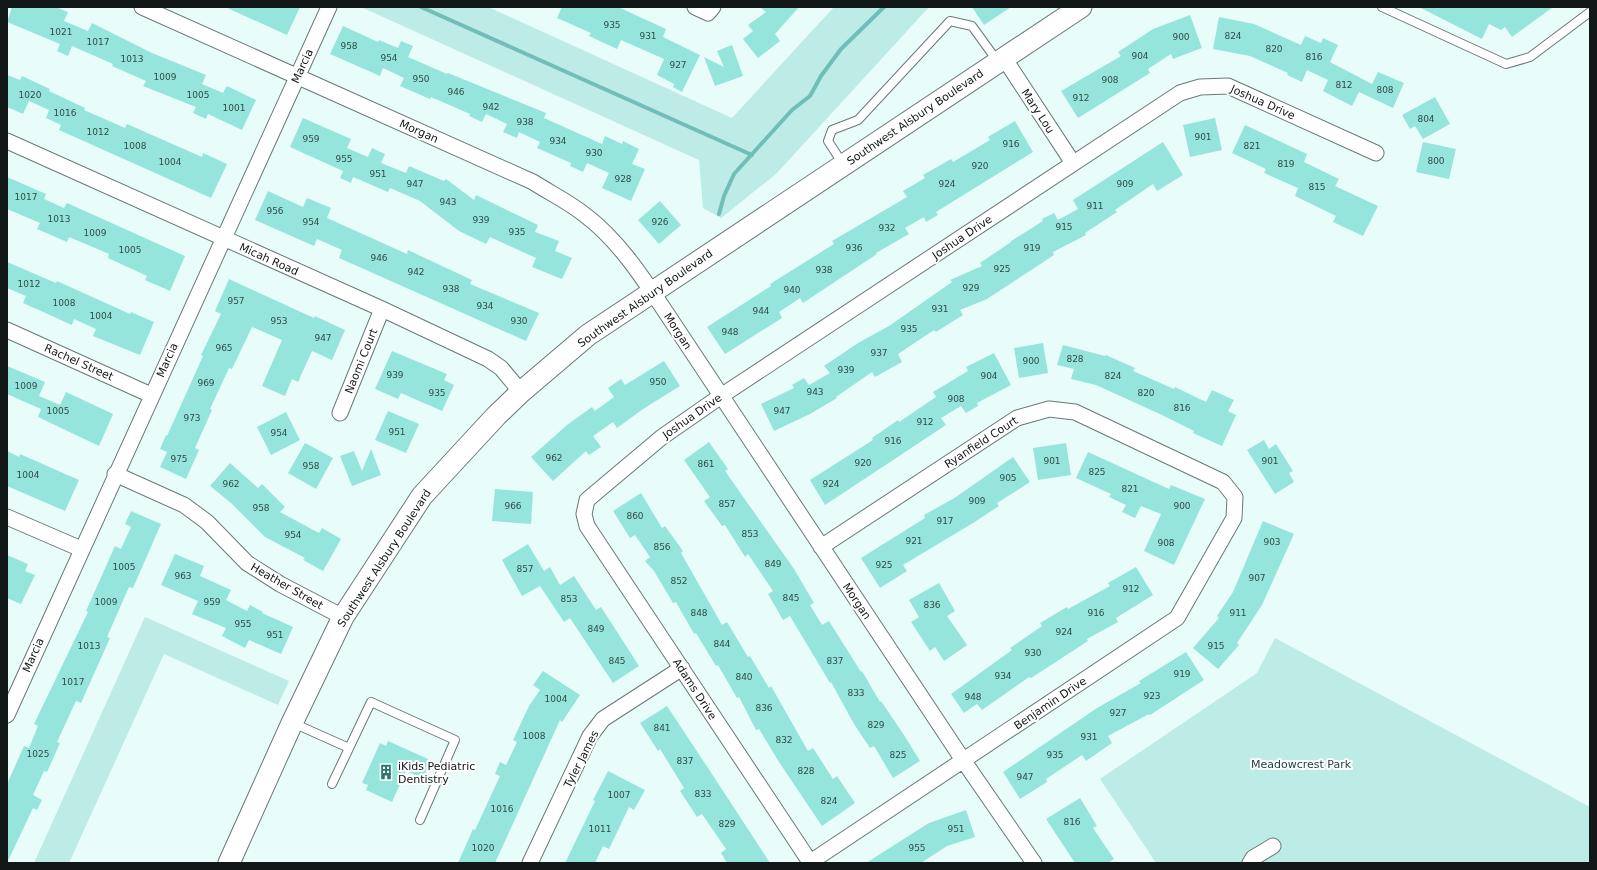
<svg xmlns="http://www.w3.org/2000/svg" width="1597" height="870" viewBox="0 0 1597 870" font-family="'DejaVu Sans',sans-serif">
<style>
.green{fill:#bdebe6}
.lines{fill:none;stroke-linecap:round;stroke-linejoin:round}
.stream{stroke:#70beb7;stroke-width:4}
.building{fill:#96e5dd}
.service-casing{stroke:#687977;stroke-width:10}
.minor-casing{stroke:#687977;stroke-width:17}
.secondary-casing{stroke:#687977;stroke-width:23}
.service{stroke:#fff;stroke-width:8}
.minor{stroke:#fff;stroke-width:15}
.secondary{stroke:#fff;stroke-width:21}
.labels{text-anchor:middle;stroke-width:4;stroke-linejoin:round;paint-order:stroke}
.number-label{font-size:9px;fill:#324b48}
.street-label{font-size:11px;fill:#111817;stroke:#fff}
.park-label{font-size:11px;fill:#1e4340;stroke:#fff}
.poi-label{font-size:11px;fill:#111817;stroke:#fff;text-anchor:start}
</style>
<rect width="100%" height="100%" fill="#e8fcfa"/>
<path class="green" d="M361,7H488L732,118L834,7H929L776,174L721,218L703,208L699,160Z
M145,617L289,681L278,705L164,654L69,863H34Z
M1275,638L1590,807V863H1156L1100,779L1257,673Z"/>
<g class="lines">
<path class="stream" d="M421,7L752,155
M719,214L724,196L734,174L792,110L810,96L821,76L841,49L884,7"/>
</g>
<path class="building" d="M12,7H56L68,12L64,21L88,31L92,23L152,53L206,75L202,84L223,93L227,86L256,100L242,130L208,114L206,119L193,113L196,107L143,86L146,81L112,66L113,64L72,46L68,56L57,51L60,44L7,22Z
M225,7H300L287,35Z
M562,7H618L666,29L663,37L700,55L682,92L673,87L674,84L657,75L664,59L621,40L617,49L589,36L591,33L557,18Z
M760,7H799L775,34L780,41L758,58L743,39L753,31L748,25L766,12Z
M972,7H1011L984,25Z
M1419,7H1553L1512,37L1505,27L1501,30L1489,24L1482,39Z
M1190,15L1202,48L1173,59L1171,54L1148,69L1150,73L1078,118L1061,91L1121,56L1118,52L1153,29Z
M1219,17L1254,24L1301,45L1305,36L1321,43L1323,38L1338,45L1330,62L1372,84L1378,72L1404,83L1393,108L1359,92L1352,106L1323,91L1328,80L1307,70L1302,82L1287,75L1288,73L1250,56L1213,49Z
M343,26L378,42L379,40L398,48L401,41L413,46L408,57L447,74L448,73L546,113L544,118L602,144L605,136L622,144L623,141L639,149L632,164L645,169L631,201L602,188L609,173L587,163L583,172L570,166L571,163L537,148L540,142L519,132L517,138L503,132L507,124L486,114L482,122L469,116L470,114L431,97L430,99L400,86L404,78L383,68L380,76L330,54Z
M732,45L743,76L715,86L704,57L724,67L717,51Z
M7,75L20,80L22,76L50,89L49,91L85,108L84,110L125,128L127,124L202,157L203,153L227,164L211,198L59,130L61,125L46,118L49,110L29,101L23,114L7,107Z
M1435,97L1450,124L1423,139L1415,126L1410,129L1402,115Z
M303,118L351,139L347,148L368,157L372,148L385,154L381,163L406,173L409,166L444,181L446,179L474,200L476,195L538,225L535,232L559,241L555,251L572,258L562,279L532,267L536,258L490,237L486,244L459,231L420,201L390,188L388,192L353,177L351,183L340,178L343,171L290,147Z
M1215,118L1222,150L1190,157L1183,125Z
M1015,121L1033,152L936,212L938,215L926,222L924,217L905,228L909,234L876,253L877,254L803,303L800,298L779,312L782,318L725,354L707,327L771,286L770,284L834,244L832,241L907,197L903,191L925,178L923,175L951,159L953,162L990,140L988,137Z
M1245,125L1307,154L1304,162L1339,179L1335,186L1378,206L1363,236L1333,222L1336,216L1295,196L1298,188L1264,173L1266,169L1232,153Z
M1163,142L1183,175L1157,191L1153,184L1115,210L1117,212L1085,233L1086,235L1053,252L1054,255L987,299L960,310L963,315L936,332L934,330L898,354L902,362L875,377L872,372L836,397L837,398L810,414L774,431L761,404L794,388L792,385L804,378L809,385L830,373L824,366L858,343L889,326L952,282L950,280L982,266L980,263L1011,242V241L1043,221L1042,219L1054,213L1058,220L1078,209L1073,200Z
M1423,142L1456,149L1449,179L1416,172Z
M7,177L46,194L44,199L64,208L67,203L185,256L170,291L145,280L147,276L108,258L109,254L69,237L67,242L37,229L40,223L7,209Z
M268,191L303,207L307,198L331,208L327,218L407,254L408,250L472,280L470,284L539,313L526,341L339,258L342,250L317,239L314,246L255,220Z
M660,201L681,225L659,244L638,220Z
M7,262L56,283L57,281L130,314L131,312L154,322L140,355L93,336L96,329L74,319L72,325L23,303L26,296L7,288Z
M229,279L314,318L315,316L345,330L332,360L312,351L298,382L292,379L285,396L262,386L282,340L252,327L232,369L229,368L210,409L212,410L195,448L199,450L186,479L160,467L167,452L160,449L166,435L167,436L203,356L201,355L221,314L215,311Z
M1043,343L1048,373L1019,378L1014,348Z
M1063,345L1105,356L1106,355L1135,368L1133,371L1174,389L1175,387L1206,402L1212,390L1234,400L1228,411L1236,415L1222,446L1193,433L1194,431L1162,415L1096,385L1071,379L1074,369L1057,365Z
M392,351L447,374L444,380L454,385L442,411L401,393L398,399L375,389Z
M994,353L1011,385L977,403L978,406L966,413L961,406L941,418L946,425L825,505L810,480L873,440L872,438L898,420L899,422L936,397L933,392L968,371L966,367Z
M664,361L680,386L643,409L617,428L613,422L593,436L601,447L589,455L586,451L553,481L531,457L567,425L592,407L595,411L614,397L608,388L621,379L625,385Z
M7,366L45,382L39,396L60,405L66,392L113,414L99,446L38,417L41,409L7,394Z
M388,411L419,424L406,453L375,440Z
M286,412L300,440L271,455L257,427Z
M1264,440L1269,449L1276,444L1293,471L1289,473L1294,482L1275,494L1247,450Z
M709,442L728,469L725,471L794,569L814,603L810,605L822,625L829,621L861,672L862,671L880,702L881,701L904,735L920,761L893,778L874,746L870,748L854,724L831,682L830,683L790,616L783,620L768,594L773,591L748,554L745,557L725,525L722,526L704,501L710,497L684,460Z
M305,443L333,458L316,489L288,473Z
M1066,443L1071,475L1038,480L1033,448Z
M371,449L381,475L352,486L340,456L354,451L362,471Z
M7,451L19,457L20,454L79,480L65,511L7,486Z
M1088,452L1169,489L1171,485L1205,499L1174,565L1144,551L1161,514L1141,506L1135,518L1122,512L1126,505L1109,497L1111,494L1076,478Z
M1013,457L1030,482L997,503L999,506L973,523L903,565L907,571L880,588L861,558L925,518L924,515L956,497Z
M230,463L258,488L262,484L285,507L280,512L319,533L322,528L341,539L323,571L303,560L305,558L265,537L231,503L210,486Z
M495,489L533,492L531,524L492,521Z
M641,493L662,528L665,526L683,551L681,553L722,625L727,622L748,657L750,656L769,688L771,686L808,751L813,748L833,779L837,776L855,803L822,826L779,762L759,729L756,730L739,697L737,698L718,665L716,666L696,633L694,634L676,602L673,603L654,571L645,561L650,557L635,535L630,538L613,511Z
M131,511L161,524L133,588L129,587L107,637L110,638L81,703L76,701L57,742L60,743L47,772L44,771L33,795L42,800L37,810L33,808L7,863V784L24,746L29,748L38,726L34,724L88,612L86,611L115,546L121,549L131,527L125,524Z
M1263,521L1294,534L1262,605L1237,643L1239,645L1218,669L1193,648L1219,618L1217,616L1233,592Z
M528,544L544,571L550,567L560,585L574,576L596,610L601,607L639,666L613,683L570,618L564,622L540,586L522,596L502,560Z
M175,554L204,566L200,576L231,590L226,600L247,611L250,605L263,612L262,613L293,627L281,654L249,640L245,648L222,636L226,628L192,614L198,601L161,585Z
M7,555L28,564L25,571L35,575L21,604L7,598Z
M1136,567L1153,595L1116,618L1118,622L1087,639L1088,641L1031,678L1029,677L982,710L977,704L964,713L951,694L1012,650L1010,648L1042,626L1040,623L1067,607L1068,609L1110,586L1108,583Z
M939,583L955,611L947,616L967,645L944,661L935,647L930,651L911,622L919,617L909,600Z
M1186,652L1204,680L1150,715L1149,714L1108,736L1112,743L1086,761L1082,755L1046,779L1047,782L1020,799L1003,772L1097,708L1141,683L1139,681Z
M543,671L580,695L562,722L560,720L495,863H458L473,829L475,830L500,776L495,774L500,762L506,765L517,742L513,740L529,706L540,690L533,685Z
M667,706L710,771L770,863H727L721,853L726,849L702,814L697,817L680,791L684,788L660,749L658,751L640,723Z
M388,741L428,759L426,763L429,764L425,774L421,773L420,777L406,771L392,802L366,790L368,785L362,783L380,743L386,746Z
M608,771L645,790L634,810L629,807L609,849L603,846L595,863H565L595,801L593,800Z
M1080,798L1097,826L1093,828L1114,859L1108,863H1075L1046,819Z
M966,810L975,837L947,846L921,863H866L929,823Z"/>
<g class="lines">
<g class="service-casing">
<path id="service" d="M1382,7L1506,64L1530,57L1590,12
M843,164L828,141L832,130L858,120L950,21L972,26L998,62
M293,723L349,748
M332,784L371,702L455,740L420,820"/>
</g>
<g class="minor-casing">
<path id="minor" d="M142,7L533,182C550,193 569,202 585,215C617,239 641,275 663,308L963,760L1034,863
M695,7L708,13L713,7
M1004,58L1073,163
M7,141L382,309L488,359L501,368L521,392
M7,330L151,395
M340,413L382,309
M115,474L184,505L207,522L247,563L280,584L343,617
M7,517L81,549
M7,715L329,7
M810,862L587,526L584,514L587,500L662,437L721,396L1180,93L1200,87L1228,86L1376,153
M530,863L590,736L603,719L682,668
M809,863L1177,618L1234,518L1235,497L1223,482L1075,412L1049,409L1017,418L821,547
M1250,863L1253,858L1273,846"/>
</g>
<g class="secondary-casing">
<path id="secondary" d="M229,863L292,723L343,617L422,496L496,416L521,392L588,335L1081,7"/>
</g>
<use href="#service" class="service"/>
<use href="#minor" class="minor"/>
<use href="#secondary" class="secondary"/>
</g>
<defs>
<g id="building-bare" transform="scale(1.2)"><path d="M-4-6H4V6H1V3H-1V6H-4ZM-2.5-4.3h1.7v1.8h-1.7ZM.8-4.3h1.7v1.8H.8ZM-2.5-1h1.7V.8h-1.7ZM.8-1h1.7V.8H.8Z" fill="#2d7670" stroke="#fff" stroke-width="2.5" paint-order="stroke"/></g>
</defs>
<g fill-rule="evenodd">
<use href="#building-bare" x="386" y="772"/>
</g>
<g class="labels">
<g class="number-label">
<text x="612" y="28">935</text>
<text x="61" y="35">1021</text>
<text x="648" y="39">931</text>
<text x="1233" y="39">824</text>
<text x="1181" y="40">900</text>
<text x="98" y="45">1017</text>
<text x="349" y="49">958</text>
<text x="1274" y="52">820</text>
<text x="1140" y="59">904</text>
<text x="1314" y="60">816</text>
<text x="389" y="61">954</text>
<text x="132" y="62">1013</text>
<text x="678" y="68">927</text>
<text x="165" y="80">1009</text>
<text x="421" y="82">950</text>
<text x="1110" y="83">908</text>
<text x="1344" y="88">812</text>
<text x="1385" y="93">808</text>
<text x="456" y="95">946</text>
<text x="30" y="98">1020</text>
<text x="198" y="98">1005</text>
<text x="1081" y="101">912</text>
<text x="491" y="110">942</text>
<text x="234" y="111">1001</text>
<text x="65" y="116">1016</text>
<text x="1426" y="122">804</text>
<text x="525" y="125">938</text>
<text x="98" y="135">1012</text>
<text x="1203" y="140">901</text>
<text x="311" y="142">959</text>
<text x="558" y="144">934</text>
<text x="1011" y="147">916</text>
<text x="135" y="149">1008</text>
<text x="1252" y="149">821</text>
<text x="594" y="156">930</text>
<text x="344" y="162">955</text>
<text x="1436" y="164">800</text>
<text x="170" y="165">1004</text>
<text x="1286" y="167">819</text>
<text x="980" y="169">920</text>
<text x="378" y="177">951</text>
<text x="623" y="182">928</text>
<text x="415" y="187">947</text>
<text x="947" y="187">924</text>
<text x="1125" y="187">909</text>
<text x="1317" y="190">815</text>
<text x="26" y="200">1017</text>
<text x="448" y="205">943</text>
<text x="1095" y="209">911</text>
<text x="275" y="214">956</text>
<text x="59" y="222">1013</text>
<text x="481" y="223">939</text>
<text x="311" y="225">954</text>
<text x="660" y="225">926</text>
<text x="1064" y="230">915</text>
<text x="887" y="231">932</text>
<text x="517" y="235">935</text>
<text x="95" y="236">1009</text>
<text x="854" y="251">936</text>
<text x="1032" y="251">919</text>
<text x="130" y="253">1005</text>
<text x="379" y="261">946</text>
<text x="1002" y="272">925</text>
<text x="824" y="273">938</text>
<text x="416" y="275">942</text>
<text x="29" y="287">1012</text>
<text x="971" y="291">929</text>
<text x="451" y="292">938</text>
<text x="792" y="293">940</text>
<text x="236" y="304">957</text>
<text x="64" y="306">1008</text>
<text x="485" y="309">934</text>
<text x="940" y="312">931</text>
<text x="761" y="314">944</text>
<text x="101" y="319">1004</text>
<text x="279" y="324">953</text>
<text x="519" y="324">930</text>
<text x="909" y="332">935</text>
<text x="730" y="335">948</text>
<text x="323" y="341">947</text>
<text x="224" y="351">965</text>
<text x="879" y="356">937</text>
<text x="1075" y="362">828</text>
<text x="1031" y="364">900</text>
<text x="846" y="373">939</text>
<text x="395" y="378">939</text>
<text x="989" y="379">904</text>
<text x="1113" y="379">824</text>
<text x="658" y="385">950</text>
<text x="206" y="386">969</text>
<text x="26" y="389">1009</text>
<text x="815" y="395">943</text>
<text x="437" y="396">935</text>
<text x="1146" y="396">820</text>
<text x="956" y="402">908</text>
<text x="1182" y="411">816</text>
<text x="58" y="414">1005</text>
<text x="782" y="414">947</text>
<text x="192" y="421">973</text>
<text x="925" y="425">912</text>
<text x="397" y="435">951</text>
<text x="279" y="436">954</text>
<text x="893" y="444">916</text>
<text x="554" y="461">962</text>
<text x="179" y="462">975</text>
<text x="1052" y="464">901</text>
<text x="1270" y="464">901</text>
<text x="863" y="466">920</text>
<text x="706" y="467">861</text>
<text x="311" y="469">958</text>
<text x="1097" y="475">825</text>
<text x="28" y="478">1004</text>
<text x="1008" y="481">905</text>
<text x="231" y="487">962</text>
<text x="831" y="487">924</text>
<text x="1130" y="492">821</text>
<text x="977" y="504">909</text>
<text x="727" y="507">857</text>
<text x="513" y="509">966</text>
<text x="1182" y="509">900</text>
<text x="261" y="511">958</text>
<text x="635" y="519">860</text>
<text x="945" y="524">917</text>
<text x="750" y="537">853</text>
<text x="293" y="538">954</text>
<text x="914" y="544">921</text>
<text x="1272" y="545">903</text>
<text x="1166" y="546">908</text>
<text x="662" y="550">856</text>
<text x="773" y="567">849</text>
<text x="884" y="568">925</text>
<text x="124" y="570">1005</text>
<text x="525" y="572">857</text>
<text x="183" y="579">963</text>
<text x="1257" y="581">907</text>
<text x="679" y="584">852</text>
<text x="1131" y="592">912</text>
<text x="791" y="601">845</text>
<text x="569" y="602">853</text>
<text x="106" y="605">1009</text>
<text x="212" y="605">959</text>
<text x="932" y="608">836</text>
<text x="699" y="616">848</text>
<text x="1096" y="616">916</text>
<text x="1238" y="616">911</text>
<text x="243" y="627">955</text>
<text x="596" y="632">849</text>
<text x="1064" y="635">924</text>
<text x="275" y="638">951</text>
<text x="722" y="647">844</text>
<text x="89" y="649">1013</text>
<text x="1216" y="649">915</text>
<text x="1033" y="656">930</text>
<text x="617" y="664">845</text>
<text x="835" y="664">837</text>
<text x="1182" y="677">919</text>
<text x="1003" y="679">934</text>
<text x="744" y="680">840</text>
<text x="73" y="685">1017</text>
<text x="856" y="696">833</text>
<text x="1152" y="699">923</text>
<text x="973" y="700">948</text>
<text x="556" y="702">1004</text>
<text x="764" y="711">836</text>
<text x="1118" y="716">927</text>
<text x="876" y="728">829</text>
<text x="662" y="731">841</text>
<text x="534" y="739">1008</text>
<text x="1089" y="740">931</text>
<text x="784" y="743">832</text>
<text x="38" y="757">1025</text>
<text x="898" y="758">825</text>
<text x="1055" y="758">935</text>
<text x="685" y="764">837</text>
<text x="806" y="774">828</text>
<text x="1025" y="780">947</text>
<text x="703" y="797">833</text>
<text x="619" y="798">1007</text>
<text x="829" y="804">824</text>
<text x="502" y="812">1016</text>
<text x="1072" y="825">816</text>
<text x="727" y="827">829</text>
<text x="600" y="832">1011</text>
<text x="956" y="832">951</text>
<text x="483" y="851">1020</text>
<text x="917" y="851">955</text>
</g>
<g class="street-label">
<text transform="translate(302 66) rotate(-65)" y="4">Marcia</text>
<text transform="translate(1263 102) rotate(24)" y="4">Joshua Drive</text>
<text transform="translate(1038 111) rotate(57)" y="4">Mary Lou</text>
<text transform="translate(915 117) rotate(-34)" y="4">Southwest Alsbury Boulevard</text>
<text transform="translate(419 131) rotate(24)" y="4">Morgan</text>
<text transform="translate(962 237) rotate(-34)" y="4">Joshua Drive</text>
<text transform="translate(269 259) rotate(24)" y="4">Micah Road</text>
<text transform="translate(645 298) rotate(-35)" y="4">Southwest Alsbury Boulevard</text>
<text transform="translate(678 331) rotate(57)" y="4">Morgan</text>
<text transform="translate(167 360) rotate(-66)" y="4">Marcia</text>
<text transform="translate(361 361) rotate(-68)" y="4">Naomi Court</text>
<text transform="translate(79 362) rotate(24)" y="4">Rachel Street</text>
<text transform="translate(692 416) rotate(-35)" y="4">Joshua Drive</text>
<text transform="translate(981 442) rotate(-33)" y="4">Ryanfield Court</text>
<text transform="translate(384 558) rotate(-57)" y="4">Southwest Alsbury Boulevard</text>
<text transform="translate(287 586) rotate(30)" y="4">Heather Street</text>
<text transform="translate(857 601) rotate(56)" y="4">Morgan</text>
<text transform="translate(33 655) rotate(-66)" y="4">Marcia</text>
<text transform="translate(695 689) rotate(57)" y="4">Adams Drive</text>
<text transform="translate(1050 703) rotate(-34)" y="4">Benjamin Drive</text>
<text transform="translate(581 759) rotate(-63)" y="4">Tyler James</text>
</g>
<g class="park-label">
<text x="1301" y="768">Meadowcrest Park</text>
</g>
<g class="poi-label">
<text x="398" y="770">iKids Pediatric<tspan x="398" dy="13">Dentistry</tspan></text>
</g>
</g>
<rect width="1597" height="870" fill="none" stroke="#111817" stroke-width="16"/>
</svg>
